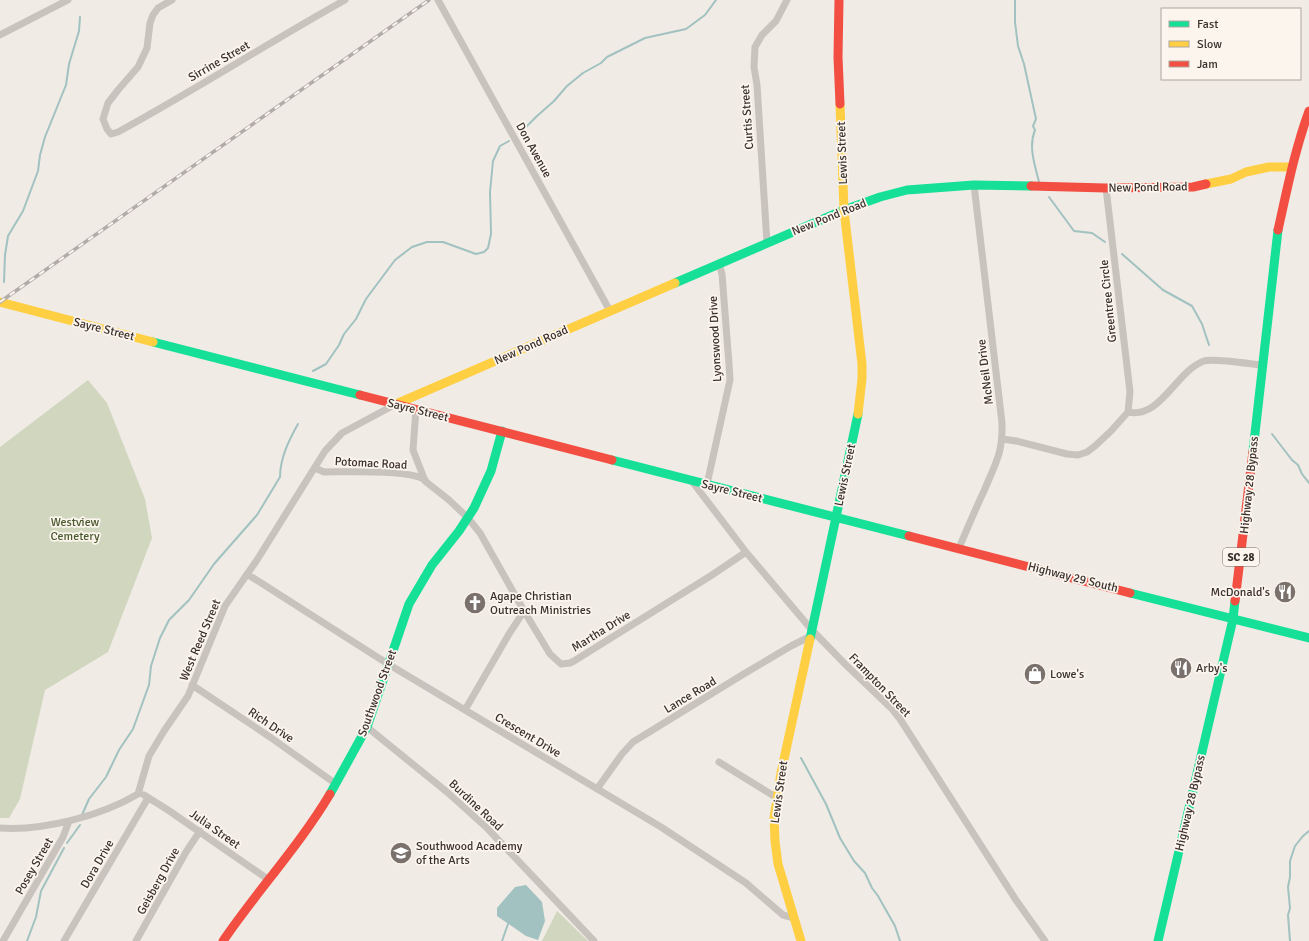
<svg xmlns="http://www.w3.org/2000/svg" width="1309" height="941" viewBox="0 0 1309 941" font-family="Signika,sans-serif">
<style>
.green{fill:#d1d6bf}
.water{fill:#a1c2c1}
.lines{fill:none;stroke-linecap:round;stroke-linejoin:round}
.stream{stroke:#a1c2c1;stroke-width:2}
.street{stroke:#c9c3be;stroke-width:7}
.fast{stroke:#16e098;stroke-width:9}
.slow{stroke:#ffcf43;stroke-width:9}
.jam{stroke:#f24e42;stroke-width:9}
.rail-casing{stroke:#b1aca8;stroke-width:3.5}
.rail{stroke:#fbf5ee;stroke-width:2;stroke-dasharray:6;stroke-linecap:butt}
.labels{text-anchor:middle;stroke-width:3.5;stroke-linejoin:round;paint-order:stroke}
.shield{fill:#fbf5ee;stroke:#756b66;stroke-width:1}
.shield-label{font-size:11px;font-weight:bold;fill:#3b302b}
.street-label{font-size:12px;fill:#3b302b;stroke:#fbf5ee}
.park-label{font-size:12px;fill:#4a5a2e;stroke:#fbf5ee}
.poi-label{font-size:12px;fill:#3b302b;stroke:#fbf5ee;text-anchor:start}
</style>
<rect width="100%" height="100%" fill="#f0ebe5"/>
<path class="green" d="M88,380L107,403L145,499L152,538L108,652L45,690L20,799L9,818H0V447Z
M557,911L588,941H542Z"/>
<path class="water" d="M526,885L542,902L545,921L538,940L526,936L497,916V908L515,887Z"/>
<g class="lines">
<path class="stream" d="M1015,0V22L1018,46L1024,64L1036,119L1033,126L1035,130C1028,147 1035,165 1039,182
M522,131L537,116L554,101L567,86L583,73L601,63L607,57L645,38L686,29L705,15L716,0
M1049,197L1074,231L1092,233L1105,242
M1122,254L1163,290L1192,306L1202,324L1209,345
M4,282L5,255L8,236L23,211L38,171L40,155L45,137L66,85L69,64L79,31L80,17
M313,371L326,364L339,345L344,334L356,319L366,299L395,260L412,247L427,242H443L476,254L484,252L488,248L491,234L490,192L493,161L500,146L509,141
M1272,434L1292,460L1298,465L1302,474L1309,483
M801,758L826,804L840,838L854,861L865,873L872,888L878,896L895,926L900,941
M82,815L89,799L106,777L119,750L133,729L149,685L151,666L160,638L169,620L189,600L214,564L257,515L280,477C280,458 289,440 298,424
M67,843L80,825
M27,941L36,917L41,891L64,848
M502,941L508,924
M1290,941L1288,915L1290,908L1288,887L1290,877V861L1295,846L1303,836L1309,831"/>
<path class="street" d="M172,0L158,8L153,15L150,23L147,48L138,67L118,90L108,103L103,119L107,129L111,134L118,132C195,90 268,43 345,0
M438,0L610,311
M0,35L68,0
M767,243L757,85L754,67L755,47L762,35L776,21L787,0
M416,409L413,450L425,481L449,500L468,518L480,533L524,611L550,654L561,664L570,663L574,661L712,575L746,552
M1128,412C1161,419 1176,371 1204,361C1212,358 1251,364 1262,365
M1002,439L1016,441L1067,454L1078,455L1087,452L1095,446L1111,431L1128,412L1130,392L1106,188
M315,468L324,472C345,472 409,469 425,480
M691,480L746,552L811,629L845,664L893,710L900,719L1016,900L1045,941
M707,484L730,380L729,364L722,274L719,264
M959,548C967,529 975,510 984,491C995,464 1003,454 1002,423L974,185
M247,574L388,664L661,827L746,883L783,915L794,918
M192,685L270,737L336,784
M465,710L509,634L524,611
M367,727L447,792L487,828L594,941
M719,762L777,798
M597,789L622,754L633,742L742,675L791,646L809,637
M144,795L168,810L269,880
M0,828C43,831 101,816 138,794L149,756L164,731L188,696L225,606L257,560L325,451L342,433L396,404
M3,941L63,837L69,821
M64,941L148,798
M136,941L186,852L200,831"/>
<path class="fast" d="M675,283L844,210L880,197L907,190L974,185L1031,186
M153,342L360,395
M1253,451L1278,230
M612,460L909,536
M1130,593L1309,638
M810,639L858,414
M330,794L367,727L409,604L432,565L459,531L474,508L491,471L502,431
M1158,941L1233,619L1235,601"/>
<path class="slow" d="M840,104L844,210L862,364V379L858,414
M1206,184L1231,179L1246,172L1269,167H1292
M0,302L153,342
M396,404L675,283
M801,941L778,864L775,841L774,818L781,773L810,639"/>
<path class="jam" d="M839,0L838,57L840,104
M1031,186L1106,188L1193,187L1206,184
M1278,230C1287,190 1295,149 1309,111
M360,395L612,460
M909,536L1130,593
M1235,601L1253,451
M223,941C257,891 299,846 330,794"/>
<g class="rail-casing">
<path id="rail" d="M0,302L429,0"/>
</g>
<use href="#rail" class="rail"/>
</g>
<defs>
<g id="restaurant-disc" transform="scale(1.15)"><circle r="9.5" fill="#7a716c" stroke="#fbf5ee"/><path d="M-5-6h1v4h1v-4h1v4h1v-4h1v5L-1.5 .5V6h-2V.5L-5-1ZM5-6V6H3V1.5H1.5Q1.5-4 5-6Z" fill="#fff"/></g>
<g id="church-disc" transform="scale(1.15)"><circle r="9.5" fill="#7a716c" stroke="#fbf5ee"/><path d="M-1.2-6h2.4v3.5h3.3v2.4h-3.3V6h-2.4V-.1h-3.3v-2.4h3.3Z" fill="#fff"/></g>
<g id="shop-disc" transform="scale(1.15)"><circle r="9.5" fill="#7a716c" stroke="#fbf5ee"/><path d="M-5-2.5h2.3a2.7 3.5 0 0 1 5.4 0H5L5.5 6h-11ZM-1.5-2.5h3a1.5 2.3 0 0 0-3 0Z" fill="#fff"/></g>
<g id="school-disc" transform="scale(1.15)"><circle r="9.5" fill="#7a716c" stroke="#fbf5ee"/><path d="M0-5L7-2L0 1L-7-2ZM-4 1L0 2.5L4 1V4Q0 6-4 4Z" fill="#fff"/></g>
</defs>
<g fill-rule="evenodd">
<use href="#restaurant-disc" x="1285" y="592"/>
<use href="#church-disc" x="475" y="603"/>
<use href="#restaurant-disc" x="1181" y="668"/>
<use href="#shop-disc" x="1035" y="674"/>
<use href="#school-disc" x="401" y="853"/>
</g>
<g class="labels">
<rect class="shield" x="1223" y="548" width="36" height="18" rx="3"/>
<g class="shield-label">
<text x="1241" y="561">SC 28</text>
</g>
<g class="street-label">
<text transform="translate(219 61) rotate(-30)" y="4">Sirrine Street</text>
<text transform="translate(747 117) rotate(-94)" y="4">Curtis Street</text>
<text transform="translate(534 150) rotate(61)" y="4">Don Avenue</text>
<text transform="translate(842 153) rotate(-92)" y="4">Lewis Street</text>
<text transform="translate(1148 187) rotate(-1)" y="4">New Pond Road</text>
<text transform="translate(829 217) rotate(-22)" y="4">New Pond Road</text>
<text transform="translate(1108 301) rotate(-96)" y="4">Greentree Circle</text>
<text transform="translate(104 329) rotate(14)" y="4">Sayre Street</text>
<text transform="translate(715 339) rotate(-93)" y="4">Lyonswood Drive</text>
<text transform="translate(531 345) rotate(-24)" y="4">New Pond Road</text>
<text transform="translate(985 372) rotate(-97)" y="4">McNeil Drive</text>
<text transform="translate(418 410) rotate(14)" y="4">Sayre Street</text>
<text transform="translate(371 463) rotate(3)" y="4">Potomac Road</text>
<text transform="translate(845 475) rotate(-78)" y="4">Lewis Street</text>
<text transform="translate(1249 485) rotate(-84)" y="4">Highway 28 Bypass</text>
<text transform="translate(732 491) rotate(14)" y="4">Sayre Street</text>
<text transform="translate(1073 577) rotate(14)" y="4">Highway 29 South</text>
<text transform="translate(601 631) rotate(-32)" y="4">Martha Drive</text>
<text transform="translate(200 640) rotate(-67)" y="4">West Reed Street</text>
<text transform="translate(880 685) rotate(46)" y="4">Frampton Street</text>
<text transform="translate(377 693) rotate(-70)" y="4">Southwood Street</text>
<text transform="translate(690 695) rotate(-31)" y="4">Lance Road</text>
<text transform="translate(271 725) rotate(34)" y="4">Rich Drive</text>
<text transform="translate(528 735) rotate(31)" y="4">Crescent Drive</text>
<text transform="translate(779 792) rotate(-82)" y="4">Lewis Street</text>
<text transform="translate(1190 803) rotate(-77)" y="4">Highway 28 Bypass</text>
<text transform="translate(476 805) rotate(43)" y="4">Burdine Road</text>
<text transform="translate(215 829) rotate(35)" y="4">Julia Street</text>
<text transform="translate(97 864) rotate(-60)" y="4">Dora Drive</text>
<text transform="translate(34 866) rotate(-60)" y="4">Posey Street</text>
<text transform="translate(158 881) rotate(-61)" y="4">Geisberg Drive</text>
</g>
<g class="park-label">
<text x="75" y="526">Westview<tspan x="75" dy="14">Cemetery</tspan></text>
</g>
<g class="poi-label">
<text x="1270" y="596" text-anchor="end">McDonald's</text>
<text x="490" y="600">Agape Christian<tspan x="490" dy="14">Outreach Ministries</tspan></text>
<text x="1196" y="672">Arby's</text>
<text x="1050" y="678">Lowe's</text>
<text x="416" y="850">Southwood Academy<tspan x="416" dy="14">of the Arts</tspan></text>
</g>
</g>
<rect x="1161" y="8" width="140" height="72" fill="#fbf5ee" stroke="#aea6a0"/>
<rect x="1169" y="21" width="20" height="6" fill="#16e098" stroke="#aea6a0"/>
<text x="1197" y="28" font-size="12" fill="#3b302b">Fast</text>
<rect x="1169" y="41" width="20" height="6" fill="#ffcf43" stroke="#aea6a0"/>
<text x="1197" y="48" font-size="12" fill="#3b302b">Slow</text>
<rect x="1169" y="61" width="20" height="6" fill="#f24e42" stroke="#aea6a0"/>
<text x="1197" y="68" font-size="12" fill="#3b302b">Jam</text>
</svg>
